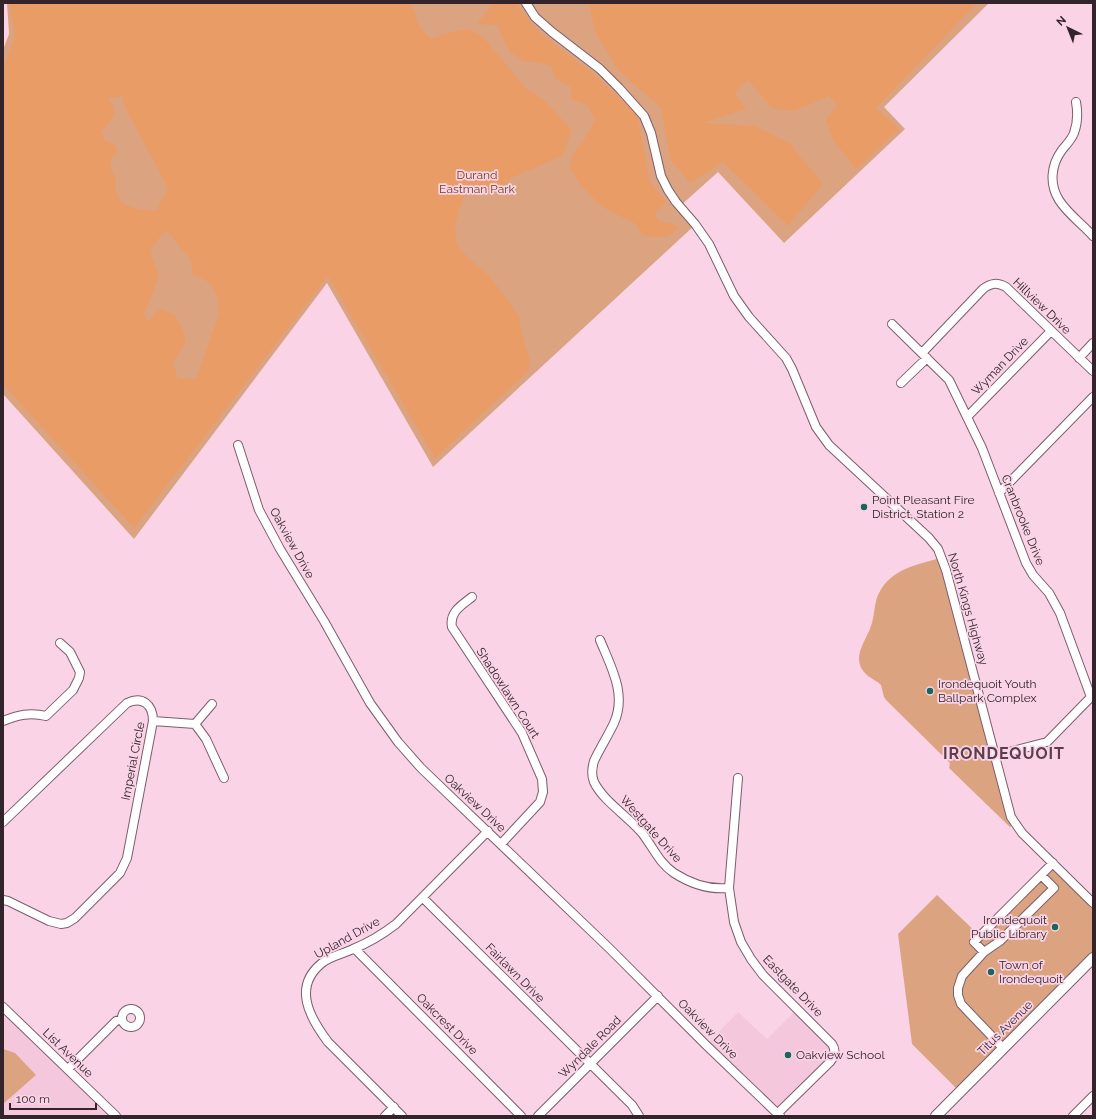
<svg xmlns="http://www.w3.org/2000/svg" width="1096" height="1119" viewBox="0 0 1096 1119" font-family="Raleway,sans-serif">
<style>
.built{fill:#f4c7dc}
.green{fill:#dba37f}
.forest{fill:#ea9c67;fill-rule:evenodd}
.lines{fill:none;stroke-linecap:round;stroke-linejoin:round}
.minor-casing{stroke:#7d5c6c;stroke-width:10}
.major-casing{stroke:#7d5c6c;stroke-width:12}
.minor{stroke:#fff;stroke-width:8}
.major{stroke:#fff;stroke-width:10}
.poi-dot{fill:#1a655d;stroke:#fad4e6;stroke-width:1.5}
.labels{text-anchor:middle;stroke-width:3.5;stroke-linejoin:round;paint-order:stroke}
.park-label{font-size:12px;fill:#73401a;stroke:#fad4e6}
.street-label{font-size:12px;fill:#32242a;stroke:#fad4e6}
.poi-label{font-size:12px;fill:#32242a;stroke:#fad4e6;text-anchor:start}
.district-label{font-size:16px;font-weight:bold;letter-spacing:1px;fill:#5c3d4c;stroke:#fad4e6}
</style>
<rect width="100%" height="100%" fill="#fad4e6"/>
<path class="built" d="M797,1009L835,1053L778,1113L706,1045L738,1012L767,1039Z
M3,1011L112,1116H3Z"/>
<path class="green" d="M7,3H989L884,107L905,129L784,243L718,172L679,207L695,225L433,467L327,283L134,539L3,394V50L9,34Z
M941,558L1015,823L1010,827L949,768L950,763L886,700L884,697L881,685C877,681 872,679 868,676C849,660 865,643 871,626C875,615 874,602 879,593C891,569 918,564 941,558Z
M1052,863L1093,903V958L960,1092L912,1044L898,934L937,895L980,936Z
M3,1049L15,1053L36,1075L3,1104Z"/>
<path class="forest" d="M9,3H412L419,26L431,39L444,34L469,29L482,36L525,87L544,100L572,130L562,156L511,178L496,193L470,183L461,205L455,225L457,245L470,260L486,273L502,292L519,316L522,334L530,361L529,370L435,458L328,276L134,528L3,384V71L15,36ZM123,96L124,105L168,188L156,211C130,208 114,208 116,177L111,171V158L117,153L115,145L105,140L101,132L114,116V107L108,99ZM166,230L191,260L193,275C213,279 220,296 219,315L196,379L178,378L173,362L186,342L182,327L174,314L159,309L148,322L144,314L151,298L159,275L150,251L161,235Z
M493,3H516L531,23L544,36L594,74L637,114L650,182L667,203L654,213L659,221L673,224L679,228C669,239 656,238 642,235L636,224L606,209L598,203L580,184L570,167L573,154L584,140L595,120L588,106L571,99V87L556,79L551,66L540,63L523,61L510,52L502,37L498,25L477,24Z
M589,3H977L876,108L899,129L856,169L833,140L826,120L837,105L829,96L794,111L772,108L748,80L734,93L746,109L703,123L755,126L790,144L823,184L788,226L723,162L690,183L670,159L661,108L618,70L595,32Z"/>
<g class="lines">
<g class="minor-casing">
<path id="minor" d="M526,3L535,17L552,32L600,69L619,88L644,116L651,133L661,176L668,190L676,202L695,224L709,244L734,296L749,317L786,358L792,369L816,427L829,445L929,538L938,549L946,570L1011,817L1022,833L1093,903
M1076,102C1078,113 1078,122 1074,133C1072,139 1066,145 1062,150C1051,165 1049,184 1059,200C1067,213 1082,224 1093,236
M892,324L949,380L982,448L1026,563L1033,575L1049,593L1060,613L1091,697L1047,742L994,756
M922,353L983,289C991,283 997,282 1006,287L1093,371
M1079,358L1093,343
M901,383L927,358
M967,417L1051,331
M238,445L259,510L280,549L324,621L370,703L398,742L421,768L610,949L706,1045L780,1116
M999,493L1093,397
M472,597C462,605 449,612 452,627L522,733L542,779L543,792L540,802L501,844
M600,640C611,667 627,694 614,723C608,736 600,748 594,761C592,768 591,775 594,782C603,801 629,817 642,833C653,847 659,863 674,873C691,884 709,890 729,888
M3,721C18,715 30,712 46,716L73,690L79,678L80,672L70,652L60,643
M153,721L195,724L212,704
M195,724L206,739L224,778
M738,778L729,888L734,922L741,942L751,959L763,975L832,1044C836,1050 835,1056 830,1062L778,1113
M3,822L127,703C142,696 153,704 153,721L127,858L120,873L75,918L67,923L61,924L49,921L8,901L3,900
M423,898L632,1105L639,1116
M355,949L521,1116
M984,952L974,942L1053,863
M3,1007L116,1116
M122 1018a9 9 0 1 1 18 0a9 9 0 1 1-18 0Z
M1003,1048L961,1004L958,995V988L962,976L984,952L1000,941L1054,888L1041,875
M68,1069L116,1021L122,1019
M385,1116L394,1107
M402,1116L328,1042C310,1018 292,987 322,963C331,956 343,954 353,949C368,943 383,934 396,924L488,831
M538,1116L658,996
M1073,1116L1093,1096"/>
</g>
<g class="major-casing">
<path id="major" d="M936,1116L1093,958"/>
</g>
<use href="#minor" class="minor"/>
<use href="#major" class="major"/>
</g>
<g class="poi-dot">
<circle cx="864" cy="507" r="4"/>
<circle cx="930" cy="691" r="4"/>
<circle cx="1055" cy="927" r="4"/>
<circle cx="991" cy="972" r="4"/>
<circle cx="788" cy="1055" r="4"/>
</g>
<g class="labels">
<g class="park-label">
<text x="477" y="179">Durand<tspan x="477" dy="14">Eastman Park</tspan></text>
</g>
<g class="street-label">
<text transform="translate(1042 306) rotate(44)" y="4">Hillview Drive</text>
<text transform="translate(1000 366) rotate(-46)" y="4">Wyman Drive</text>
<text transform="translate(1023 520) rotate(68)" y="4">Cranbrooke Drive</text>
<text transform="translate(292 543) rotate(61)" y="4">Oakview Drive</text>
<text transform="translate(968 609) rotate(74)" y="4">North Kings Highway</text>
<text transform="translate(508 693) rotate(57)" y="4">Shadowlawn Court</text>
<text transform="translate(133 761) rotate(-79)" y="4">Imperial Circle</text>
<text transform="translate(475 803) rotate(43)" y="4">Oakview Drive</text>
<text transform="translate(651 829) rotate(48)" y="4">Westgate Drive</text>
<text transform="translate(347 938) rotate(-29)" y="4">Upland Drive</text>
<text transform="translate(515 973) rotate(45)" y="4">Fairlawn Drive</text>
<text transform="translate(793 986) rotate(46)" y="4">Eastgate Drive</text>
<text transform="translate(447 1024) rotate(45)" y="4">Oakcrest Drive</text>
<text transform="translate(1005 1028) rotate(-45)" y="4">Titus Avenue</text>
<text transform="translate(708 1029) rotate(45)" y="4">Oakview Drive</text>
<text transform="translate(590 1047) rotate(-45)" y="4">Wyndale Road</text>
<text transform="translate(68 1053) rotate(44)" y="4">List Avenue</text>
</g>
<g class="poi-label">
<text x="872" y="504">Point Pleasant Fire<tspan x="872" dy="14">District, Station 2</tspan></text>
<text x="938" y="688">Irondequoit Youth<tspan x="938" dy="14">Ballpark Complex</tspan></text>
<text x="1047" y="924" text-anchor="end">Irondequoit<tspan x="1047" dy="14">Public Library</tspan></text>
<text x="999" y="969">Town of<tspan x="999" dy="14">Irondequoit</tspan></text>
<text x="796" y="1059">Oakview School</text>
</g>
<g class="district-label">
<text x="1004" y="759">IRONDEQUOIT</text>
</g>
</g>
<rect width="1096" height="1119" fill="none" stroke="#32242a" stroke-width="8"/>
<g transform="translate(1068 28) rotate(317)" stroke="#fad4e6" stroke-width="3" paint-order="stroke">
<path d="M0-3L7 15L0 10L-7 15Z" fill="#32242a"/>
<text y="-6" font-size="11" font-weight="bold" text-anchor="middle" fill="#32242a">N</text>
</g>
<path d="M10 1103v6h86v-6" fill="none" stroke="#32242a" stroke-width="2"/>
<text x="16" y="1103" font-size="12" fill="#32242a" stroke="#fad4e6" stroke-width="3" paint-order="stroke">100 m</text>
</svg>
